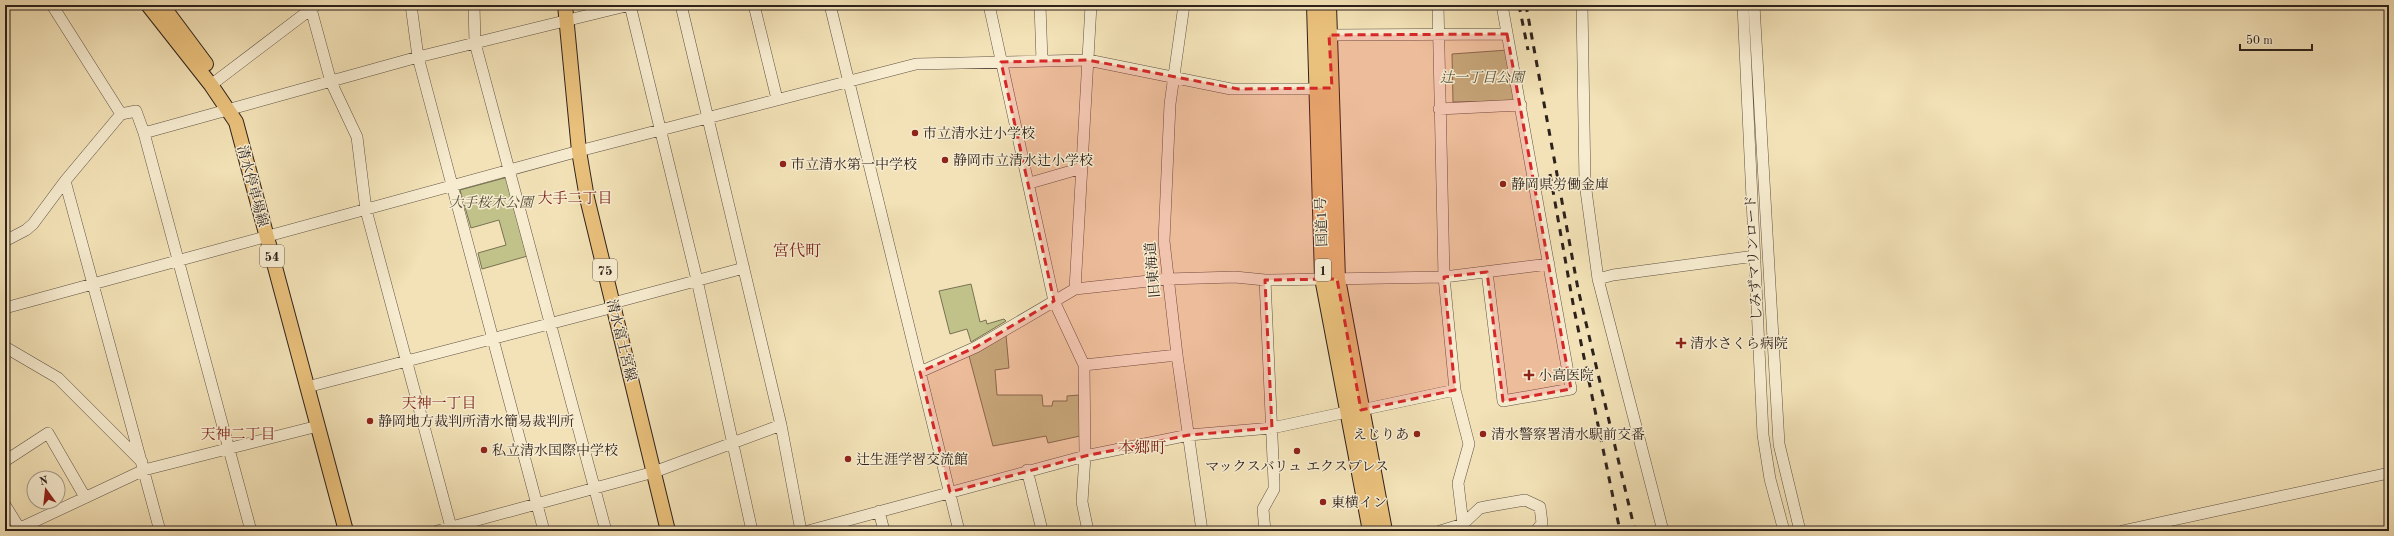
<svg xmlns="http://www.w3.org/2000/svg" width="2394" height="536" viewBox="0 0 2394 536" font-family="'Old Standard TT','Noto Serif JP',serif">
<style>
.green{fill:#c1c28a;stroke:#777253}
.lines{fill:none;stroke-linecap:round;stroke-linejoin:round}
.minor-casing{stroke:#5e5143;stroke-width:12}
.major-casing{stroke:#2d211c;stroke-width:16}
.highway-casing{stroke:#2d211c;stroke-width:18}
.minor{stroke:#f7ecd0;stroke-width:11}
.major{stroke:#eac17c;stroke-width:14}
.highway{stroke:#eac17c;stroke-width:16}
.rail{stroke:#2d211c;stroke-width:3;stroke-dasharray:7 7;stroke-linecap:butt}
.marked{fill:#d62828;fill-opacity:0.2;stroke:#d62828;stroke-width:3;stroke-dasharray:8 5;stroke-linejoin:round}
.poi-dot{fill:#8f2418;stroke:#f7ecd0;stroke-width:1.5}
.labels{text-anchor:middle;stroke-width:3;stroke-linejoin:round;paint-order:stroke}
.shield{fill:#f7ecd0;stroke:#6a5e52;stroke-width:1}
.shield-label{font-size:13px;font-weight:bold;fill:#2d211c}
.park-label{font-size:14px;font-style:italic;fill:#59513d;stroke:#f7ecd0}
.poi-label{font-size:14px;fill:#2d211c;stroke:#f7ecd0;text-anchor:start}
.street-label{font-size:14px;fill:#2d211c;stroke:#f7ecd0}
.neighbourhood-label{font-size:15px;fill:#7a1f14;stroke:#f7ecd0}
.quarter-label{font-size:16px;fill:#7a1f14;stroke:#f7ecd0}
</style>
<rect width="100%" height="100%" fill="#f3e2b7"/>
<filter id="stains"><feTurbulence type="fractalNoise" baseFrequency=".005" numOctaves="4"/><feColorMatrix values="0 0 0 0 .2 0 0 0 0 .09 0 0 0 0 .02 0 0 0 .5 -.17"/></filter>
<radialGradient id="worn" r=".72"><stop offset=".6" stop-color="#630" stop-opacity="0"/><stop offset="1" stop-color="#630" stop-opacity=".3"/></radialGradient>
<path class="green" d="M1508,50L1517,97L1512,101L1453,102L1452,54Z
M508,177L531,255L482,269L478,253L506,245L499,220L471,228L460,190Z
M971,284L980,322L986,320L987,324L1004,319L1006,321L971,342L967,329L950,334L939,291Z
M1006,335L1009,368L995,370L997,395H1042L1043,406H1052L1053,401H1067V396L1079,395L1080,436L1048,443L1046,436L993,446L969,356Z"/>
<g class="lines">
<g class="minor-casing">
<path id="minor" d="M52,5L121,114
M411,5L418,57L544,531
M474,5L475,43L606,531
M681,5L781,425L801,531
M754,5L777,99
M830,5L959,531
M989,5L1054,301L1084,365L1085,456L1082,502L1088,531
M1040,5L1042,61
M1184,5L1170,104L1164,241L1177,355L1202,531
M1438,5L1444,277L1455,390L1469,444L1458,483L1463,524
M1582,5L1585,183L1598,279L1663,531
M1743,5L1763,435L1770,479L1784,531
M1754,5L1779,444L1800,531
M311,9L331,82L357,137L366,210L452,531
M1329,35L1507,34
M211,85L315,6
M1439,109L1521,105
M144,133L136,111L121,114L65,181L160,531
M1030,183L1082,168
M5,241L26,230L33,224L65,181
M1487,272L1503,401L1571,389L1502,5
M1598,279L1613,275L1755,256
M1265,280L1274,482V489L1263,509L1265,531
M1075,289L1091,5
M613,303L744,268
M5,308L579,151L916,64L1088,60L1231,89H1323
M5,347L58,378L142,462
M1084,365L1177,355
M920,372L976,347L1075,289L1167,279L1235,277L1265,280L1444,277L1549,264
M307,387L614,307
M1361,410L1455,390
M5,461L48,433L85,497
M1027,470L1042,530L1037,531
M5,505L21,531
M879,511L884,531
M14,531L144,470L318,426
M251,531L144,133L418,57L630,5L697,280L752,531
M437,531L654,472L781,425
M808,531L1085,456L1189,435L1272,428L1347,412
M1440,531L1463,524L1480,508L1490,506L1525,500L1540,507L1542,523L1536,531
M2122,531L2389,473"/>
</g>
<g class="major-casing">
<path id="major" d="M148,5L211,85L236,122L346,531
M162,5L206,64
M565,5L579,151L587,198L668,531"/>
</g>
<g class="highway-casing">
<path id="highway" d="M1315,5L1323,278L1371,531
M1328,5L1337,279L1384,531"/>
</g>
<use href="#minor" class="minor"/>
<use href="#major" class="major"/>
<use href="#highway" class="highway"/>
<path class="rail" d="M1519,5L1528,50
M1526,5L1578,289L1635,531
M1550,174L1574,309L1620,531"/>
</g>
<path class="marked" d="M1507,34L1571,389L1503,401L1487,272L1444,277L1455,390L1361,410L1337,279L1265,280L1272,428L1189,435L1085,456L950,492L920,372L976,347L1054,301L1001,62L1088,60L1238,89L1332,88L1329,35Z"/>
<g class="poi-dot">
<circle cx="915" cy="133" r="4"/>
<circle cx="945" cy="160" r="4"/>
<circle cx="783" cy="164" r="4"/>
<circle cx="1503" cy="184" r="4"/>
<path d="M1679 337h4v4h4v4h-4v4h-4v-4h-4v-4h4z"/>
<path d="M1527 369h4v4h4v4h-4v4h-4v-4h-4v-4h4z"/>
<circle cx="370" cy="421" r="4"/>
<circle cx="1417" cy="434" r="4"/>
<circle cx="1483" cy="434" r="4"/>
<circle cx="484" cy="450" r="4"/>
<circle cx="1297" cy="451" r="4"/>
<circle cx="848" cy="459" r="4"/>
<circle cx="1323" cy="502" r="4"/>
</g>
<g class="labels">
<g class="shield">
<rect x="260" y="245" width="24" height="22" rx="3"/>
<rect x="593" y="259" width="24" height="22" rx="3"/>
<rect x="1315" y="259" width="16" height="22" rx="3"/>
</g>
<g class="shield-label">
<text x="272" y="261">54</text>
<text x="605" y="275">75</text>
<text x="1323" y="275">1</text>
</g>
<g class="park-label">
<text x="1482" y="82">辻一丁目公園</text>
<text x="491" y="207">大手桜木公園</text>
</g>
<g class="poi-label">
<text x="923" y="138">市立清水辻小学校</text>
<text x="953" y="165">静岡市立清水辻小学校</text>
<text x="791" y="169">市立清水第一中学校</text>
<text x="1511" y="189">静岡県労働金庫</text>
<text x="1690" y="348">清水さくら病院</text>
<text x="1538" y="380">小高医院</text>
<text x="378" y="426">静岡地方裁判所清水簡易裁判所</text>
<text x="1409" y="439" text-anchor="end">えじりあ</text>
<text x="1491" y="439">清水警察署清水駅前交番</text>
<text x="492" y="455">私立清水国際中学校</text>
<text x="856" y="464">辻生涯学習交流館</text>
<text x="1297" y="471" text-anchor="middle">マックスバリュ エクスプレス</text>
<text x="1331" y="507">東横イン</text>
</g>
<g class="street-label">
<text transform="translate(253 186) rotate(75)" y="5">清水停車場線</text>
<text transform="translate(1321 222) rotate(-92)" y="5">国道1号</text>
<text transform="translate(1753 258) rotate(-93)" y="5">しみずマリンロード</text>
<text transform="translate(1152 270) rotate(-95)" y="5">旧東海道</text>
<text transform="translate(622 340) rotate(76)" y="5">清水富士宮線</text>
</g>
<g class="neighbourhood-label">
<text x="575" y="203">大手二丁目</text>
<text x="439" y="408">天神一丁目</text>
<text x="238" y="439">天神二丁目</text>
</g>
<g class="quarter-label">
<text x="797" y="256">宮代町</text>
<text x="1142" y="453">本郷町</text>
</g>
</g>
<rect width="2394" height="536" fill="none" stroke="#f3e2b7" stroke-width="20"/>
<rect x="6" y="6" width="2382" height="524" fill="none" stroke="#2d211c" stroke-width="2"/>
<rect x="10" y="10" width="2374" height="516" fill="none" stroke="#2d211c"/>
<g transform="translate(46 490) rotate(345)"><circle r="19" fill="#f7ecd0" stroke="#a69b88"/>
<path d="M0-3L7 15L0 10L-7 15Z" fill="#8f2418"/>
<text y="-6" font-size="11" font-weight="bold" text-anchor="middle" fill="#2d211c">N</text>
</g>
<path d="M2240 44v6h72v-6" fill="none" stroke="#2d211c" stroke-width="2"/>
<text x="2246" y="44" font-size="12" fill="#2d211c" stroke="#f7ecd0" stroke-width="3" paint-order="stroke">50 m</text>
<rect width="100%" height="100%" filter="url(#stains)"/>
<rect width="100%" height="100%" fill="url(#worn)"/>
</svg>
